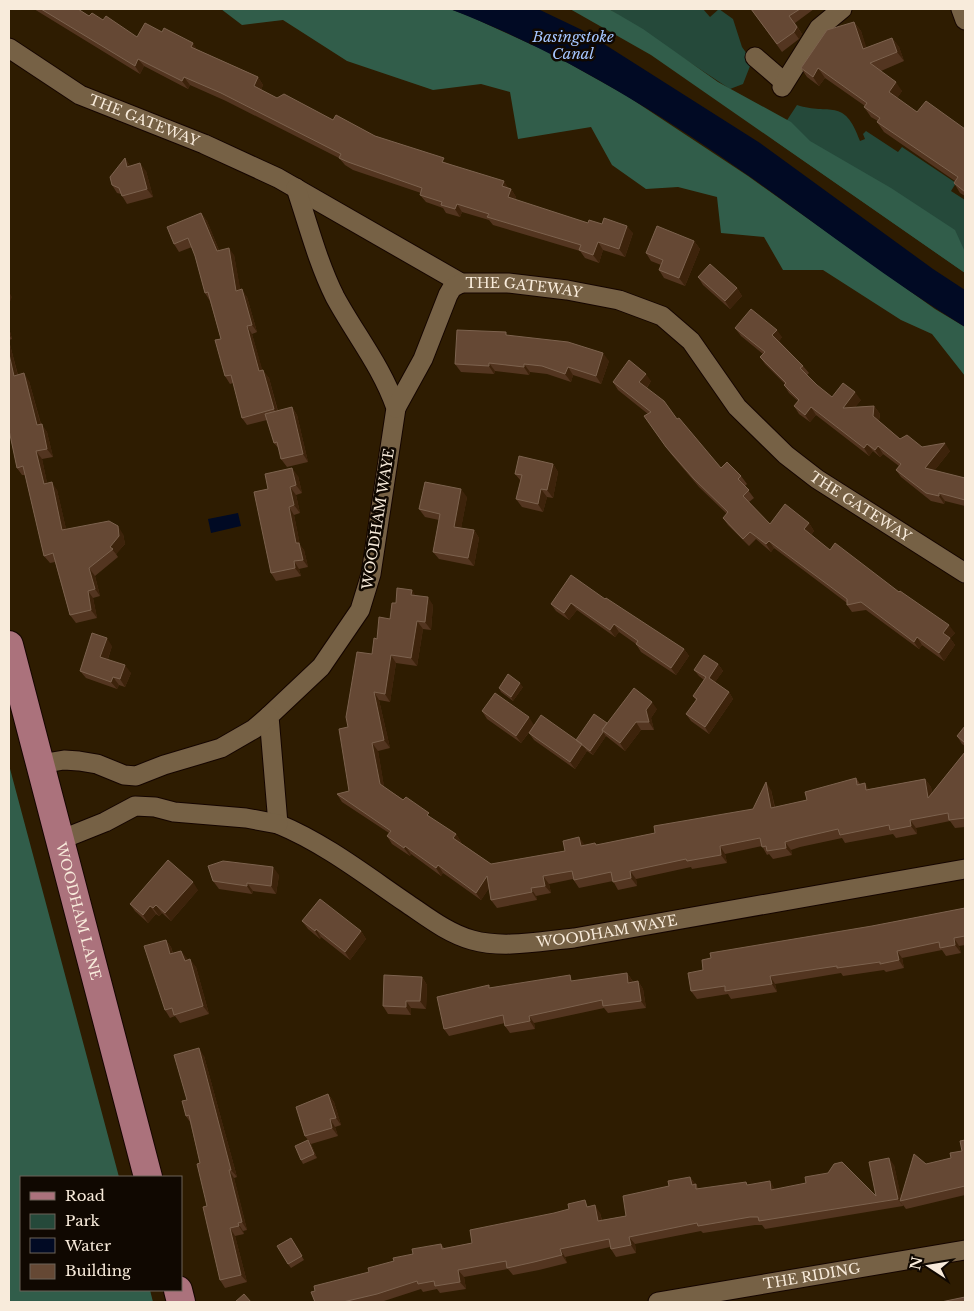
<svg xmlns="http://www.w3.org/2000/svg" width="974" height="1311" viewBox="0 0 974 1311" font-family="'Libre Baskerville',serif">
<style>
.green{fill:#25493a}
.forest{fill:#315d4a}
.water{fill:#010a24}
.lines{fill:none;stroke-linecap:round;stroke-linejoin:round}
.minor-casing{stroke:#150500;stroke-width:21}
.primary-casing{stroke:#150500;stroke-width:30}
.minor{stroke:#766145;stroke-width:19}
.primary{stroke:#ab727c;stroke-width:28}
.wall{fill:#533520}
.shaded-wall{fill:#3d230b}
.building{fill:#654834;stroke:#7c624e}
.labels{text-anchor:middle;stroke-width:5;stroke-linejoin:round;paint-order:stroke}
.street-label{font-size:14px;fill:#f8ebdb;stroke:#100801}
.water-label{font-size:15px;font-style:italic;fill:#a5c5fe;stroke:#100801}
</style>
<rect width="100%" height="100%" fill="#2e1c01"/>
<path class="green" d="M609,9H703L710,17L719,9L733,19L742,47L752,61L743,84L730,89Z
M797,105C830,116 844,96 860,141L865,139L863,134L866,131L898,152L902,147L956,183L951,191L965,200V273L774,140Z"/>
<path class="forest" d="M221,9H450L469,16L552,54L627,96L748,176L935,309L965,327V376L932,334L901,320L823,270H783L764,237L721,233L717,197L678,187L646,189L612,165L591,127L518,139L510,92L481,84L433,90L347,61L283,20L242,25Z
M570,9H609L643,29L718,82L791,122L810,141L891,188L955,230L965,252V273L651,55Z
M9,765L119,1177H21V1290H150L153,1302H9Z"/>
<path class="water" d="M450,9H538L582,30L760,143L933,269L965,290V327C890,281 821,227 749,176C655,110 557,50 450,9Z
M238,513L241,526L211,533L208,519Z"/>
<g class="lines">
<g class="minor-casing">
<g id="minor">
<path d="M961,9L965,20"/>
<path id="s1" d="M9,48L80,95L204,144L278,178L461,283H508L567,290L619,300L662,316L691,341L737,407L786,455L817,479L965,573"/>
<path d="M755,57L784,82"/>
<path d="M782,87L819,28L842,9"/>
<path id="s2" d="M296,188C308,224 318,263 335,297C355,334 382,367 396,408L371,574L360,610L321,667L269,716L278,824C324,843 364,874 405,902C426,916 447,933 472,940C504,949 541,941 574,938L965,869"/>
<path d="M396,408L423,359L448,295L452,288L461,283"/>
<path d="M40,764L64,760L79,761L97,764L124,775L136,776L164,765L221,748L254,729L269,716"/>
<path d="M60,840L105,822L135,806L155,807L174,812L246,818L278,824"/>
<path id="s3" d="M658,1302L965,1250"/>
</g>
</g>
<g class="primary-casing">
<g id="primary">
<path id="s4" d="M9,645L148,1177"/>
<path d="M178,1290L181,1302"/>
</g>
</g>
<use href="#minor" class="minor"/>
<use href="#primary" class="primary"/>
</g>
<path class="wall" d="M34,9H78L89,16L103,20L137,37L198,50L258,77L263,85L261,90L277,98L333,120L447,163L511,189L516,197L515,200L588,223L633,233L625,257L603,250L599,263L585,258L580,251L493,225L489,220L462,212L460,217L446,213L443,208L426,202L420,195L421,193L353,170L345,165L339,158L226,101L190,85L188,89L144,66L140,74Z
M751,9H814L795,23L802,34L799,39L782,52Z
M854,22L861,31L866,48L892,38L899,47L904,61L881,71L902,91L897,98L917,112L965,129V196L960,193L954,183L955,181L884,132L877,122L878,121L871,117L864,107L865,106L825,78L819,86L807,77L801,68Z
M125,158L130,166L146,171L153,197L127,204L121,194L117,193L112,185Z
M201,213L207,221L219,250L234,255L240,290L247,297L257,332L252,334L262,370L269,378L278,411L292,407L297,415L308,462L287,467L281,459L279,449L274,443L267,420L247,425L242,418L233,383L230,384L225,376L221,339L210,301L205,293L195,256L192,247L179,252L174,244Z
M694,241L700,249L685,286L664,278L659,270L661,265L651,261L646,253Z
M698,277L737,288L742,296L730,309L703,285Z
M9,328L12,339L9,340Z
M735,328L782,337L779,341L803,366L809,373L807,375L817,385L832,397L861,400L855,407L874,406L880,414L879,421L900,439L922,447L950,451L934,471L965,478V506L945,501L944,504L931,501L901,477L896,470L899,466L883,454L880,457L873,451L869,456L816,415L810,422L799,414L794,406L798,401L789,393L784,385L785,384L765,364L760,357L763,354L741,336Z
M508,335L609,361L601,384L573,375L571,382L547,374L530,372L529,375L495,371L494,374L461,372L455,364Z
M9,341L18,375L29,381L41,424L47,432L53,457L42,459L47,483L57,490L66,529L123,534L125,544L116,554L118,557L95,576L100,596L93,598L97,618L76,623L70,615L55,562L50,563L44,556L25,475H22L17,468L9,430Z
M651,381L647,388L721,468L741,476L747,484L745,486L754,498L749,502L770,524L809,523L814,531L811,535L830,550L899,592L955,633L950,638L955,645L944,661L922,645L919,649L866,610L852,612L847,605V603L774,548L771,552L756,539L749,546L728,525L723,518L727,514L699,487L671,454L644,416L648,414L618,390L613,382Z
M553,464L558,472L553,498L547,497L543,512L522,507L516,499L521,481L515,474Z
M298,476L302,493L296,495L300,513L294,515L300,545L304,550L308,567L299,569L301,576L276,581L271,573L268,489Z
M467,497L461,528L474,530L479,538L474,566L439,559L433,552L439,520L425,517L419,509Z
M416,596L433,605L431,630L423,629L417,666L396,663L390,702L379,700L390,748L378,751L384,787L456,834L461,842V843L491,864L565,851L585,845H597L655,833L753,809L771,790L775,807L807,800L856,778L860,784L869,789L925,779L931,787L932,793L965,752V827L955,828L950,821L916,828L917,834L896,838L893,834L845,843L842,838L800,847L791,850L792,855L773,859L769,854L767,855L762,846L725,854L727,863L692,869L691,867L636,879L637,886L618,890L613,881L579,888L573,879L549,884L551,893L536,896L537,900L497,908L491,900L489,888L481,900L443,873L441,876L411,854L410,856L392,844L387,836L389,833L342,802L337,794L349,791L348,727L377,639L390,619L396,603Z
M605,599L684,649L689,656L676,675L641,652L636,644L619,632L615,637L577,610L569,620L556,611L551,604Z
M112,646L108,659L131,673L125,687L119,685L117,689L86,678L80,671Z
M718,664L723,671L715,682L729,692L733,699L709,734L691,721L686,714L696,700L693,696L704,680L699,676L694,670Z
M523,687L513,701L501,692L499,688Z
M657,709L651,718L654,730H641L625,751L606,736L593,755L587,751L575,769L534,740L529,733L530,731L521,743L487,719L482,711L534,725L576,740L607,723Z
M965,726V746L962,744L957,736Z
M279,875L276,894L253,891L252,894L219,889L213,881Z
M198,890L171,921L162,913L159,916L156,914L148,923L135,911L130,904Z
M965,908V945L959,946L961,953L946,956L942,950L902,958L904,968L886,972L884,970L843,976L841,973L775,984L777,992L731,999L728,994L697,999L691,991L703,970L872,926Z
M302,921L361,931L366,939L350,960L321,937L320,939L308,929Z
M166,940L171,947L173,953L181,951L187,960L196,967L209,1014L180,1023L175,1016L170,1018L165,1010Z
M627,973L632,980L633,982L638,981L643,989L646,1008L608,1013L604,1008L534,1023L535,1029L510,1033L505,1026V1023L449,1036L444,1029L491,988L574,981Z
M422,977L427,985L426,1009L411,1008V1015L388,1014L383,1006Z
M204,1056L237,1177L234,1178L247,1230L243,1231L244,1234L235,1236L247,1282L225,1288L220,1280L200,1163L190,1122L186,1116L187,1100Z
M328,1094L334,1102L341,1125L335,1127L338,1136L311,1144L305,1136Z
M308,1140L311,1144L317,1158L303,1164L301,1160Z
M965,1140V1195L906,1209L903,1205V1206L765,1229L762,1225H755L703,1233L701,1231L635,1244L636,1253L616,1257L611,1249L610,1247L565,1257L567,1263L539,1270L513,1275L508,1269L464,1277L466,1289L440,1293L437,1289L423,1292L421,1289L381,1302H315L369,1272L413,1254L441,1244L444,1248L472,1243L589,1206L600,1213L602,1220L626,1216L669,1186L690,1177L699,1189L749,1185L775,1189L876,1196L894,1165L901,1198L926,1164L951,1158L962,1151Z
M291,1238L304,1260L291,1268L288,1264Z"/>
<path class="shaded-wall" d="M854,22L861,31L870,58L863,49Z
M797,27L802,34L799,39L794,32Z
M892,38L899,47L904,61L897,52Z
M193,43L198,51L191,47Z
M138,59L144,66L140,74L135,66Z
M818,68L825,78L819,86L813,77Z
M184,77L190,85L188,89L182,81Z
M258,77L263,85L260,93L254,86Z
M896,82L902,91L895,101L889,92Z
M125,158L130,166L127,167Z
M140,163L146,171L153,197L147,189Z
M504,181L509,189L502,186Z
M511,189L516,197L514,205L508,197Z
M457,204L462,212L460,217L455,209Z
M201,213L207,221L222,258L217,251Z
M627,226L633,233L625,257L619,249Z
M694,241L700,249L685,286L679,278Z
M598,242L603,250L599,263L593,255Z
M229,248L234,255L242,298L236,291Z
M737,288L742,296L730,309L725,301Z
M242,289L247,297L257,332L252,325Z
M9,292L12,297L9,304Z
M247,326L252,334L265,379L259,371Z
M9,328L12,339L9,335Z
M777,330L782,337L778,343L772,335Z
M9,341L20,384L14,376L9,354Z
M603,353L609,361L601,384L596,376Z
M489,363L495,371L494,374L489,366Z
M524,364L530,372L529,375L524,367Z
M568,367L573,375L571,382L565,374Z
M263,370L269,378L279,417L274,409Z
M24,373L29,381L43,433L37,425Z
M646,374L651,381L645,390L639,382Z
M855,392L861,400L849,415L843,408Z
M874,406L880,414L878,424L873,416Z
M292,407L297,415L308,462L303,454Z
M811,407L816,415L810,422L805,415Z
M42,424L47,432L53,457L47,449Z
M945,443L950,451L930,476L925,468Z
M867,444L873,451L869,456L864,448Z
M878,446L883,454L880,457L875,450Z
M36,451L42,459L49,492L44,484Z
M553,464L558,472L553,498L547,490Z
M292,468L298,476L302,493L296,485Z
M52,482L57,490L68,537L62,530Z
M290,487L296,495L300,513L294,505Z
M461,489L467,497L460,534L454,527Z
M541,489L547,497L543,512L538,504Z
M939,493L945,501L944,504L939,496Z
M289,507L294,515L300,545L304,550L308,567L303,560L296,543Z
M809,523L814,531L809,537L804,529Z
M118,526L123,534L125,544L116,554L110,547Z
M474,530L479,538L474,566L468,558Z
M769,541L774,548L771,552L766,544Z
M294,561L299,569L301,576L295,568Z
M89,568L95,576L100,596L95,589Z
M412,590L417,598L411,595Z
M88,591L93,598L97,618L91,610Z
M428,597L433,605L431,630L425,622Z
M571,603L577,610L569,620L564,613Z
M417,621L423,629L417,666L411,658Z
M614,624L619,632L615,637L610,630Z
M949,625L955,633L950,638L955,645L944,661L939,653L943,633Z
M917,637L922,645L919,649L914,642Z
M107,638L112,646L106,664L100,657Z
M684,649L689,656L676,675L671,668Z
M391,655L396,663L390,702L385,694Z
M718,664L723,671L713,685L709,678Z
M125,665L131,673L125,687L120,679Z
M113,677L119,685L117,689L111,682Z
M520,683L523,687L513,701L511,697Z
M374,692L379,700L390,748L384,740Z
M729,692L733,699L709,734L705,727Z
M652,702L657,709L651,718L654,730L649,722L646,710Z
M529,717L534,725L521,743L516,736Z
M636,722L641,730L625,751L620,743Z
M603,732L606,736L593,755L590,751Z
M372,743L378,751L385,792L380,784Z
M582,744L587,751L575,769L570,762Z
M925,779L931,787L934,805L928,798Z
M766,782L771,790L776,815L771,808Z
M865,783L870,791L866,790Z
M910,820L916,828L917,834L911,826Z
M456,834L461,842L459,846L453,838Z
M579,837L585,845L581,846Z
M785,842L791,850L792,855L786,848Z
M405,846L411,854L410,856L404,848Z
M720,846L725,854L727,863L721,855Z
M438,865L443,873L441,876L436,868Z
M273,867L279,875L276,894L271,886Z
M630,871L636,879L637,886L631,878Z
M487,876L492,884L481,900L476,893Z
M543,876L549,884L551,893L545,886Z
M193,882L198,890L171,921L165,913Z
M247,883L253,891L252,894L247,886Z
M531,888L536,896L537,900L532,892Z
M156,905L162,913L159,916L153,908Z
M150,906L156,914L148,923L143,915Z
M316,929L321,937L320,939L315,931Z
M361,931L366,939L350,960L345,952Z
M954,938L959,946L961,953L955,945Z
M166,940L171,947L175,962L170,954Z
M181,951L187,958L190,969L185,961Z
M897,951L902,958L904,968L899,960Z
M190,959L196,967L209,1014L203,1006Z
M627,973L632,980L634,990L628,983Z
M770,976L775,984L777,992L772,984Z
M422,977L427,985L426,1009L420,1001Z
M638,981L643,989L646,1008L641,1001Z
M406,1001L411,1008V1015L406,1007Z
M529,1016L534,1023L535,1029L530,1021Z
M199,1048L204,1056L237,1177L231,1170Z
M328,1094L334,1102L341,1125L336,1118Z
M330,1119L335,1127L338,1136L332,1128Z
M308,1140L311,1144L317,1158L314,1154Z
M889,1158L894,1165L902,1201H900L903,1206L898,1199Z
M229,1170L234,1178L247,1230L242,1222Z
M690,1177L701,1192L702,1197L692,1185Z
M770,1181L775,1189L777,1198L771,1190Z
M595,1205L600,1213L604,1229L598,1221Z
M238,1223L243,1231L244,1234L239,1226Z
M230,1228L235,1236L247,1282L241,1275Z
M629,1237L635,1244L636,1253L631,1245Z
M560,1249L565,1257L567,1263L562,1255Z
M458,1270L464,1277L466,1289L460,1282Z"/>
<path class="building" d="M41,9H78L89,16L92,13L103,20L106,16L137,37L145,23L162,32L164,28L193,43L191,47L258,77L254,86L277,98L284,94L333,120L336,115L375,136L444,158L442,162L504,181L502,186L511,189L508,197L588,223L589,220L602,224L604,218L627,226L619,249L598,242L593,255L579,250L581,245L487,217L489,214L457,204L455,209L441,205L442,202L420,195L422,188L348,162L339,158L341,154L221,93L184,77L182,81L138,59L135,66Z
M751,9H800L789,16L797,27L794,32L777,44Z
M854,22L863,49L892,38L897,52L870,63L896,82L889,92L917,112L926,101L965,129V192L954,183L958,177L877,122L880,118L864,107L867,103L818,68L813,77L801,68L827,30Z
M125,158L127,167L140,163L147,189L122,196L119,188L112,185L110,177Z
M201,213L217,251L229,248L236,291L242,289L252,325L247,326L259,371L263,370L274,409L242,418L231,375L225,376L215,340L221,339L208,292L205,293L195,256L188,238L174,244L167,227Z
M657,226L694,241L679,278L659,270L663,260L646,253Z
M710,264L737,288L725,301L698,277Z
M751,309L777,330L772,335L803,366L800,368L817,385L832,397L843,383L855,392L843,408L874,406L873,416L900,439L907,435L922,447L945,443L925,468L965,478V500L939,493V496L926,493L896,470L901,464L878,446L875,450L867,444L864,448L811,407L805,415L794,406L799,400L784,385L786,383L760,357L765,352L735,328Z
M457,330L506,332V335L568,342L603,353L596,376L568,367L565,374L542,366L524,364V367L489,363V366L455,364Z
M9,354L14,376L24,373L37,425L42,424L47,449L36,451L44,484L52,482L62,530L109,521L118,526L119,536L110,547L113,549L89,568L95,589L88,591L91,610L70,615L53,553L44,556L23,466L17,468L9,430Z
M629,360L646,374L639,382L664,401L677,419L679,418L721,468L727,462L741,476L738,479L749,490L743,496L770,524L785,504L809,523L804,529L830,550L835,543L899,592L900,591L949,625L943,633L950,638L939,653L917,637L914,642L861,602L847,605V599L769,541L766,544L750,532L743,539L723,518L728,512L694,479L666,447L644,416L651,412L613,382Z
M292,407L303,454L281,459L277,442L274,443L265,414Z
M519,456L553,464L547,490L541,489L538,504L516,499L522,475L515,474Z
M292,468L296,485L290,487L294,505L289,507L296,543H299L303,560L294,561L295,568L271,573L254,492L268,489L265,474Z
M425,482L461,489L454,527L474,530L468,558L433,552L440,514L419,509Z
M571,575L605,599L606,598L684,649L671,668L636,644L638,641L614,624L610,630L571,603L564,613L551,604Z
M397,588L412,590L411,595L428,597L425,622L417,621L411,658L391,655L385,694L374,692L384,740L372,743L380,784L403,800L406,797L429,813L427,815L456,834L453,838L491,864L565,851L563,841L579,837L581,846L595,843L596,845L655,833L654,826L753,809L766,782L771,808L807,800L805,792L856,778L857,785L865,783L866,790L925,779L928,798L965,752V818L949,820L948,813L910,820L911,826L890,830L889,825L840,835L838,829L795,839L785,842L786,848L767,851L766,846L762,847L760,838L720,846L721,855L687,861L686,859L630,871L631,878L613,882L611,872L574,880L572,871L543,876L545,886L531,888L532,892L491,900L487,876L476,893L438,865L436,868L405,846L404,848L387,836L391,831L337,794L349,791L339,729L348,727L346,717L357,652L372,654L374,638L377,639L379,617L390,619L392,603H396Z
M92,633L107,638L100,657L125,665L120,679L113,677L111,682L80,671Z
M704,655L718,664L709,678L729,692L705,727L686,714L697,699L693,696L706,677L694,670Z
M508,674L520,683L511,697L499,688Z
M634,688L652,702L646,710L649,722H636L620,743L602,730Z
M495,693L529,717L516,736L482,711Z
M594,714L607,723L602,730L603,732L590,751L576,740Z
M541,715L582,744L570,762L529,733Z
M965,726V743L957,736Z
M168,860L193,882L165,913L156,905L153,908L150,906L143,915L130,904Z
M223,861L273,867L271,886L247,883V886L213,881L208,866Z
M320,899L361,931L345,952L316,929L315,931L302,921Z
M965,908V936L954,938L955,945L940,948L939,942L897,951L899,960L880,964V962L837,968V966L770,976L772,984L725,991V986L691,991L688,973L703,970L702,960L711,958L710,953L872,926Z
M166,940L170,954L181,951L185,961L190,959L203,1006L174,1015L172,1008L165,1010L144,946Z
M627,973L628,983L638,981L641,1001L603,1006L602,1000L529,1016L530,1021L505,1026L503,1015L444,1029L437,997L489,985V988L570,975L571,981Z
M384,975L422,977L420,1001H406V1007L383,1006Z
M199,1048L231,1170H229L242,1222L238,1223L239,1226L230,1228L241,1275L220,1280L203,1207L207,1206L197,1164L200,1163L189,1115L186,1116L182,1101L187,1100L174,1055Z
M328,1094L336,1118L330,1119L332,1128L305,1136L296,1107Z
M308,1140L314,1154L301,1160L295,1146Z
M965,1140V1186L900,1201L914,1154L926,1164L951,1158L950,1153L962,1151L960,1141Z
M889,1158L898,1199L759,1221L758,1217H750L698,1226L697,1223L629,1237L631,1245L611,1249L609,1239L560,1249L562,1255L534,1262L507,1268L506,1261L458,1270L460,1282L435,1286L434,1281L418,1284L417,1281L377,1294L343,1302H315L311,1292L315,1291L314,1286L369,1272L368,1268L394,1261L393,1258L413,1254L412,1249L441,1244L442,1249L472,1243L470,1230L554,1213L569,1209L568,1204L585,1200L587,1207L595,1205L598,1221L626,1216L623,1196L669,1186L668,1181L690,1177L692,1185L696,1184V1189L746,1182L747,1185L770,1181L771,1190L806,1183L805,1177L828,1173L834,1164L842,1162L876,1196L869,1162Z
M291,1238L302,1256L288,1264L277,1246Z
M244,1294L251,1302H235Z
M965,1297V1302H941Z"/>
<g class="labels">
<g class="street-label">
<text dy="5" stroke="none"><textPath href="#s1" startOffset="154">THE GATEWAY</textPath></text>
<text dy="5" stroke="none"><textPath href="#s1" startOffset="574">THE GATEWAY</textPath></text>
<text dy="5" stroke="none"><textPath href="#s1" startOffset="994">THE GATEWAY</textPath></text>
<text transform="translate(378 519) rotate(-81)" y="5">WOODHAM WAYE</text>
<text dy="5" stroke="none"><textPath href="#s4" startOffset="275">WOODHAM LANE</textPath></text>
<text dy="5" stroke="none"><textPath href="#s2" startOffset="1060">WOODHAM WAYE</textPath></text>
<text dy="5" stroke="none"><textPath href="#s3" startOffset="156">THE RIDING</textPath></text>
</g>
<g class="water-label">
<text x="573" y="42">Basingstoke<tspan x="573" dy="17">Canal</tspan></text>
</g>
</g>
<rect width="974" height="1311" fill="none" stroke="#f8ebdb" stroke-width="20"/>
<rect x="20" y="1176" width="162" height="115" fill="#100801" stroke="#6d6358"/>
<rect x="30" y="1192" width="25" height="8" fill="#ab727c" stroke="#6d6358"/>
<text x="65" y="1201" font-size="15" fill="#f8ebdb">Road</text>
<rect x="30" y="1214" width="25" height="15" fill="#25493a" stroke="#6d6358"/>
<text x="65" y="1226" font-size="15" fill="#f8ebdb">Park</text>
<rect x="30" y="1238" width="25" height="15" fill="#010a24" stroke="#6d6358"/>
<text x="65" y="1251" font-size="15" fill="#f8ebdb">Water</text>
<rect x="30" y="1264" width="25" height="15" fill="#654834" stroke="#6d6358"/>
<text x="65" y="1276" font-size="15" fill="#f8ebdb">Building</text>
<g transform="translate(929 1266) rotate(282)" stroke="#100801" stroke-width="4" paint-order="stroke">
<path d="M0-4L9 19L0 12L-9 19Z" fill="#f8ebdb"/>
<text y="-8" font-size="14" font-weight="bold" text-anchor="middle" fill="#f8ebdb">N</text>
</g>
</svg>
